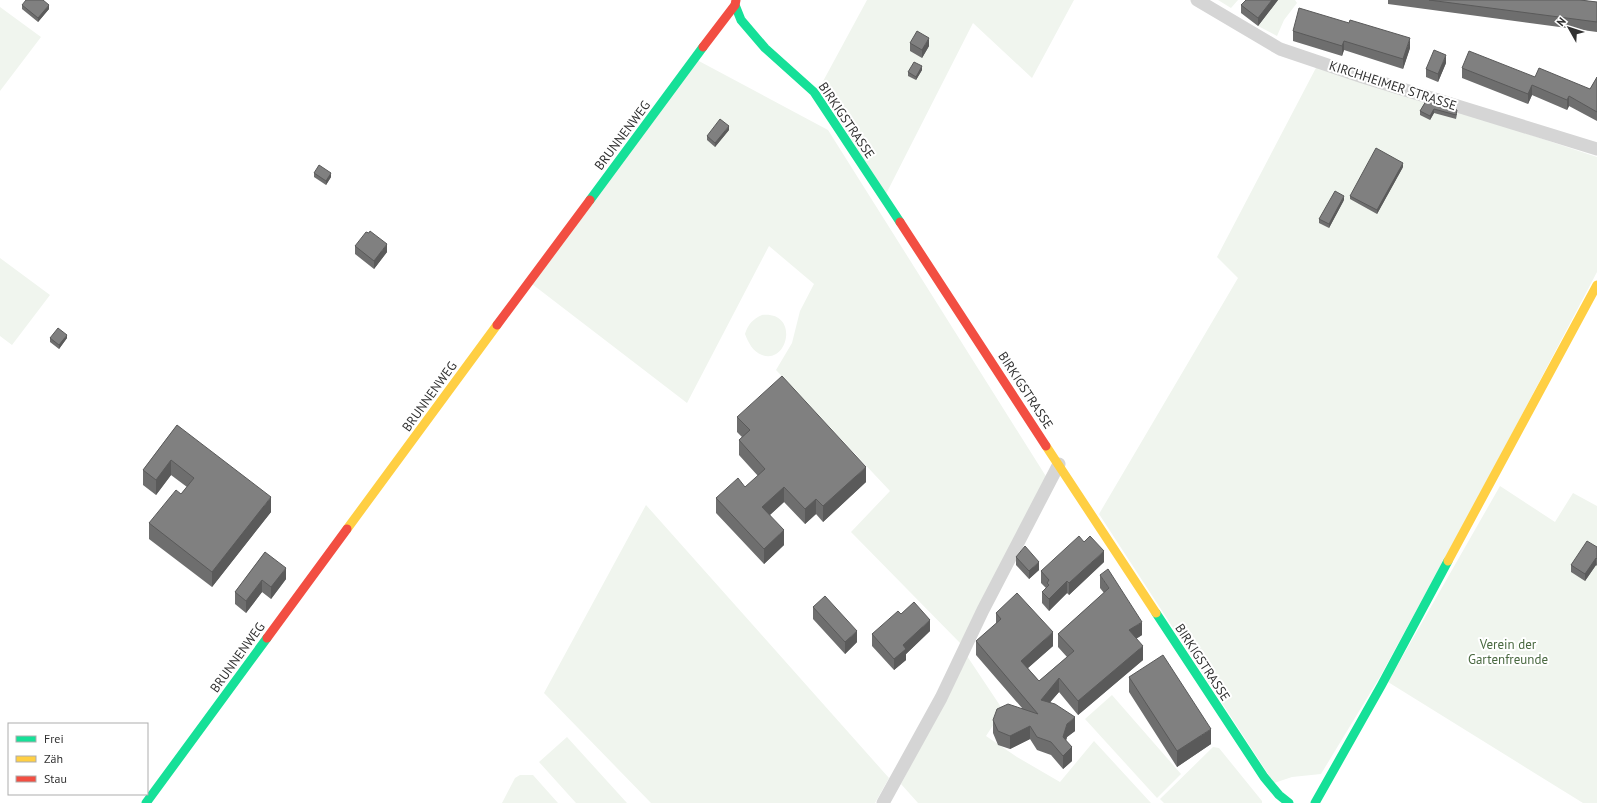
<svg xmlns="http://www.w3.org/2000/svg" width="1597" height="803" viewBox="0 0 1597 803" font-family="'PT Sans',sans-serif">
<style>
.green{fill:#f0f5ee}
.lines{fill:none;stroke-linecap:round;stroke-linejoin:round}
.street{stroke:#d5d5d5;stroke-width:13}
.fast{stroke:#16e098;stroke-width:9}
.slow{stroke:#ffcf43;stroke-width:9}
.jam{stroke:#f24e42;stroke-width:9}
.wall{fill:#6e6e6e}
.shaded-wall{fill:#5a5a5a}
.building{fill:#808080;stroke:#5a5a5a}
.labels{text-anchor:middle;stroke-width:4;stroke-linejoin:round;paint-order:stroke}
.street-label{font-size:13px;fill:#313131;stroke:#fff}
.park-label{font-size:13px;fill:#4a6941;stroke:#fff}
</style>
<rect width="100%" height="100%" fill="#fff"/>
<path class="green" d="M867,0H1074L1032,78L973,23L886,194L836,115L821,85Z
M1218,0H1238L1231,8Z
M1278,0H1295L1297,3L1284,20L1277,36L1258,26Z
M0,7L41,37L0,91Z
M697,60L828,130L1047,478L962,645L851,532L890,491L776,370L792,343L800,311L814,284L769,246L687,403L532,284Z
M1318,64L1597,157V272L1488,479L1381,675L1321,774L1292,777L1274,783L1099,514L1238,278L1217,257Z
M0,258L50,295L12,345L0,336Z
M762,315C800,311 788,365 762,355C753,352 748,342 745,334C748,324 753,319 762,315Z
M1500,486L1555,522L1573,493L1597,506V803H1583L1388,682Z
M646,505L889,778L875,803H651L544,693Z
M967,656L1003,710L986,736L1017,757L1060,782L1094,741L1151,803H918L901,784Z
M1112,695L1181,774L1157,798L1085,719Z
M567,737L627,803H576L539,762Z
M1213,747L1219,748L1262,801V803H1164L1160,799Z
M520,775H533L558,803H502L515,778Z"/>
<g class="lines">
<path class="street" d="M1197,0L1280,49L1363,77L1597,149
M883,803L941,698L983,610L1059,464"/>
<path class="fast" d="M735,5L741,20L765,48L814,92L900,222
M590,200L703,47
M1156,613L1264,777L1279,795L1289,803
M146,803L267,638
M1315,803L1381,686L1448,561"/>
<path class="slow" d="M1046,446L1156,613
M347,529L497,325
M1448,561L1597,285"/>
<path class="jam" d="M703,47L735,5L736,0
M900,222L1046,446
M497,325L590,200
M267,638L347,529"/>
</g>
<path class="wall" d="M1246,0H1278L1258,26L1241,13V5Z
M1388,0H1580L1597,2V32L1388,4Z
M22,5L49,9L38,22L22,9Z
M1293,31L1410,48L1403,69L1344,50L1342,56L1293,41Z
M910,43L929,46L922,58L910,51Z
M1446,63L1438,82L1426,77V69Z
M1462,68L1535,77L1590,89L1597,77V121L1569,106L1567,110L1532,95L1528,104L1462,78Z
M922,70L916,80L908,76V72Z
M1426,101L1457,114L1456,119L1434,113L1430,120L1420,115V111Z
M729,130L715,147L707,140V136Z
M1403,167L1377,214L1350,199V196Z
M314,173L331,177L326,185L314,177Z
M1344,200L1329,228L1319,223V219Z
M355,246L387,252L374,269L355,254Z
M50,338H67L59,349L50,342Z
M737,417L866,482L823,522L816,514L805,524L784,502L770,515L784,545L764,564L716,513V498L745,487L758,476L739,455V440L742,437L737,432Z
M177,425L271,512L212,587L149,539V523L181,494L187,487L171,475L156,495L143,485V470Z
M1597,547V566L1596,565L1585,581L1571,572V565Z
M265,552L286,579L271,599L262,592L246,613L235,604V592Z
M1016,557L1039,570L1029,579L1016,565Z
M1104,562L1069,595L1067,593L1049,611L1042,603V592L1046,588L1041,583V571Z
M1100,575L1142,635L1136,639L1143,660L1078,715L1059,692L1050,702L1075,731L1067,737L1066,741L1072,761L1063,769L1051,755L1037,750L1030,739L1010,749L998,745L993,733V720L1022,708L976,655V641L996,624V613L1053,646L1028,668L1039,681L1067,657L1058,647V634L1104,593L1100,588Z
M813,607L857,642L845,654L813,619Z
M901,614L930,631L906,654V660L894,670L872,646V634Z
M1129,677L1211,744L1177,767L1129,692Z"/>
<path class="shaded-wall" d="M1272,0H1278L1258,26V18Z
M49,5V9L38,22V18Z
M929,38V46L922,58V50Z
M1410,38V48L1403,69V59Z
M1344,41V50L1342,56V46Z
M1446,55V63L1438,82V74Z
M922,66V70L916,80V77Z
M1532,85V95L1528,104V94Z
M1569,96V106L1567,110V100Z
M1434,109V113L1430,120V116Z
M729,126V130L715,147V143Z
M1403,163V167L1377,214V210Z
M331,173V177L326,185V181Z
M1344,196V200L1329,228V224Z
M387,244V252L374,269V261Z
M67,335V338L59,349V345Z
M171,460V475L156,495V480Z
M866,467V482L823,522V506Z
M784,487V502L762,522V507Z
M271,497V512L212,587V572Z
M816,499V514L805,524V509Z
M784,530V545L764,564V549Z
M1104,551V562L1069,595V583Z
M1596,558V565L1585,581V574Z
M1039,562V570L1029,579V571Z
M286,568V579L271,599V587Z
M262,580V592L246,613V601Z
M1067,581V593L1049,611V599Z
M930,620V631L906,654V660L894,670V659L903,645Z
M1142,622V635L1129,643V630Z
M857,631V642L845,654V642Z
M1053,632V646L1021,674V661Z
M1143,646V660L1078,715V701Z
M1059,678V692L1041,713V700Z
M1075,717V731L1067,737L1063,750V737L1067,724Z
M1030,726V739L1010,749V736Z
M1211,729V744L1177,767V751Z
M1072,747V761L1063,769V756Z"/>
<path class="building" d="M26,0H43L49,5L38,18L22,5Z
M1246,0H1272L1258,18L1241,5Z
M1429,0H1580L1597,2V22Z
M1299,8L1349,23L1350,20L1410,38L1403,59L1344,41L1342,46L1293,31Z
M917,31L929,38L922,50L910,43Z
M1434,50L1446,55L1438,74L1426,69Z
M1469,51L1535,77L1539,68L1590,89L1597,77V112L1569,96L1567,100L1532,85L1528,94L1462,68Z
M914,62L922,66L916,77L908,72Z
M1426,101L1457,110L1456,115L1434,109L1430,116L1420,111Z
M720,119L729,126L715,143L707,136Z
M1376,148L1403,163L1377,210L1350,196Z
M319,165L331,173L326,181L314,173Z
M1335,191L1344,196L1329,224L1319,219Z
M370,231L387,244L374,261L355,246L366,232L369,233Z
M58,328L67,335L59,345L50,338Z
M782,376L866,467L823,506L816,499L805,509L784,487L762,507L784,530L764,549L716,498L738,478L745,487L765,469L739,440L750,430L737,417Z
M177,425L271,497L212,572L149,523L176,490L181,494L194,478L171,460L156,480L143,470Z
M1079,536L1084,542L1090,536L1104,551L1069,583L1067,581L1049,599L1042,592L1049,585L1047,583L1049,580L1041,571Z
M1587,541L1597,547V559L1596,558L1585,574L1571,565Z
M1025,546L1039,562L1029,571L1016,557Z
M265,552L286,568L271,587L262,580L246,601L235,592Z
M1108,569L1142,622L1129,630L1143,646L1078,701L1059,678L1041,700L1055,704L1075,717L1067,724L1063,737L1072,747L1063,756L1051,742L1037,737L1030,726L1010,736L998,731L993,720L997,709L1008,704L1038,714L976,641L1001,619L996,613L1017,593L1053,632L1021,661L1039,681L1074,651L1058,634L1109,588L1100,575Z
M825,596L857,631L845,642L813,607Z
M914,602L930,620L903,645L906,649L894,659L872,634L898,611L901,614Z
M1163,655L1211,729L1177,751L1129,677Z"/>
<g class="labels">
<g class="street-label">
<text transform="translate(1393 85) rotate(18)" y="5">KIRCHHEIMER STRASSE</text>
<text transform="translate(847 120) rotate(56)" y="5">BIRKIGSTRASSE</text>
<text transform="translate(622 135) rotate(-53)" y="5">BRUNNENWEG</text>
<text transform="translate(1026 390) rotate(57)" y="5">BIRKIGSTRASSE</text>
<text transform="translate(429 396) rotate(-54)" y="5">BRUNNENWEG</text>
<text transform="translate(237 657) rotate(-54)" y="5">BRUNNENWEG</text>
<text transform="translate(1203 662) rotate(57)" y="5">BIRKIGSTRASSE</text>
</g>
<g class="park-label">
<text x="1508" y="649">Verein der<tspan x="1508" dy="15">Gartenfreunde</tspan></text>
</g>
</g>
<rect x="8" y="723" width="140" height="72" fill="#ffffff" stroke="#adadad"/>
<rect x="16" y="736" width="20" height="6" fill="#16e098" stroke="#adadad"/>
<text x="44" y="743" font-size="12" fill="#313131">Frei</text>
<rect x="16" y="756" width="20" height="6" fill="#ffcf43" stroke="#adadad"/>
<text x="44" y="763" font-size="12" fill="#313131">Zäh</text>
<rect x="16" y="776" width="20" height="6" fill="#f24e42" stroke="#adadad"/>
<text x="44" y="783" font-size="12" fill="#313131">Stau</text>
<g transform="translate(1569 28) rotate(309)" stroke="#ffffff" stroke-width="3" paint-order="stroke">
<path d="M0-3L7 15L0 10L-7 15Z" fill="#313131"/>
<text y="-6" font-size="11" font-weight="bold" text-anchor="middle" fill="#313131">N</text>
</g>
</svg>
